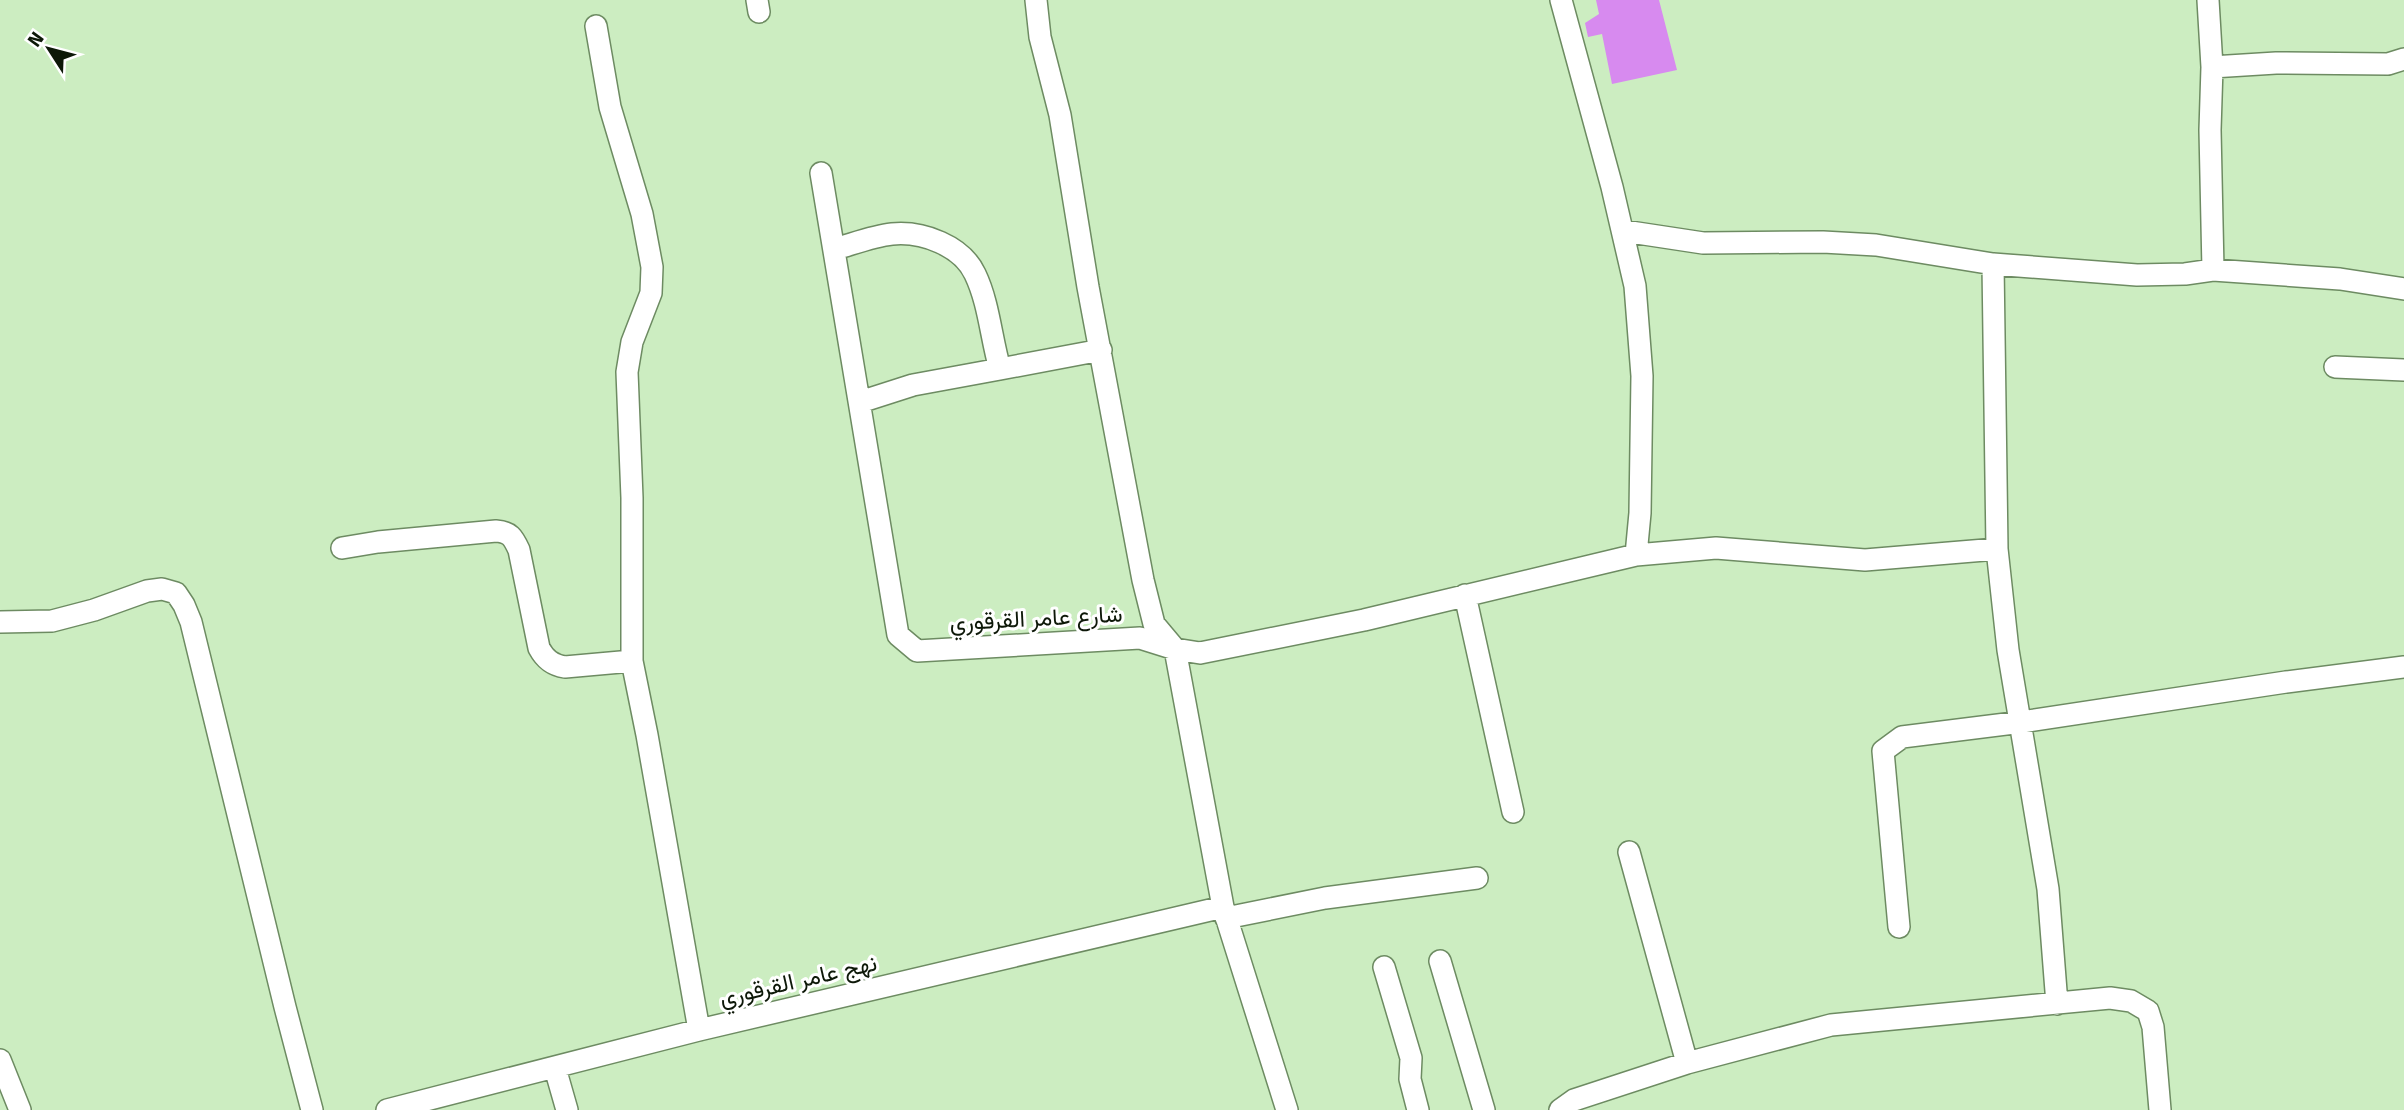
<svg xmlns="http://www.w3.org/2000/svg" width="2404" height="1110" viewBox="0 0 2404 1110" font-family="'Fira Sans',Vazirmatn,sans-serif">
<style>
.building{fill:#d78aef}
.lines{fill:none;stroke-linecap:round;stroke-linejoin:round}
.minor-casing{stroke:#6d8b62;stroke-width:24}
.minor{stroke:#fff;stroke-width:21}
.labels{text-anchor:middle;stroke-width:6;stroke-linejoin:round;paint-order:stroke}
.street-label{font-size:23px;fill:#0d1808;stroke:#fff}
</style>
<rect width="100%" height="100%" fill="#ccedc1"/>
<path class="building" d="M1596,0H1659L1677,70L1612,84L1602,34L1588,37L1585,23L1599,14Z"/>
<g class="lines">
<g class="minor-casing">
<path id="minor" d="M757,0L759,12
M1036,0L1040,37L1060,115L1088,287L1143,580L1154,624L1175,649L1200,653L1364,620L1636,555L1640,513L1642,376L1635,286L1612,187L1561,0
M2208,0L2212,67L2210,130L2213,270
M596,26L610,107L642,214L652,267L651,293L632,342L627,372L632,498V661L647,735L699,1030
M2212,67L2276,63L2388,64L2404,59
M821,173L898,635L917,651L1140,638L1175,649L1223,907L1287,1110
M1624,231L1703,243L1823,242L1876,245L1993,264L2137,275L2185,274L2213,270L2340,279L2404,289
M835,249C853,244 873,236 892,234C923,231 962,246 975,274C989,303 991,338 1000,369L1101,350
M1993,264L1997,549L2008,650L2048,889L2057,1004
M2335,367L2404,370
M860,402L913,385L1000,369
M342,548L378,542L496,531C510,532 513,537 519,550L539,648C545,659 552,665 565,667L632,661
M1636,555L1716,548L1865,560L1997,549
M1465,595L1513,812
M0,622L52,621L94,610L147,591L162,589L176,593L184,605L191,622L285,1007L312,1110
M1629,852L1687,1063
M1226,918L1325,898L1477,878
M1899,927L1883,751L1902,737L2022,722L2286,682L2404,667
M1440,961L1484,1110
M1384,967L1411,1058L1410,1079L1418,1110
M0,1060L20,1110
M555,1068L567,1110
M387,1110L699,1030L1223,907
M1560,1110L1574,1100L1687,1063L1831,1025L2110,998L2131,1001L2148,1011L2153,1027L2160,1110"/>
</g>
<use href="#minor" class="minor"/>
</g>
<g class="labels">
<g class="street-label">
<text transform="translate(1036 618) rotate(-3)" y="8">شارع عامر القرقوري</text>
<text transform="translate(798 980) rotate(-13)" y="8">نهج عامر القرقوري</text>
</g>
</g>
<g transform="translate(49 49) rotate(306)" stroke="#ffffff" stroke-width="5" paint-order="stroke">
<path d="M0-5L12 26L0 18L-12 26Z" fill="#0d1808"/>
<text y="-10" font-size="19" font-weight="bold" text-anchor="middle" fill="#0d1808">N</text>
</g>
</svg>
